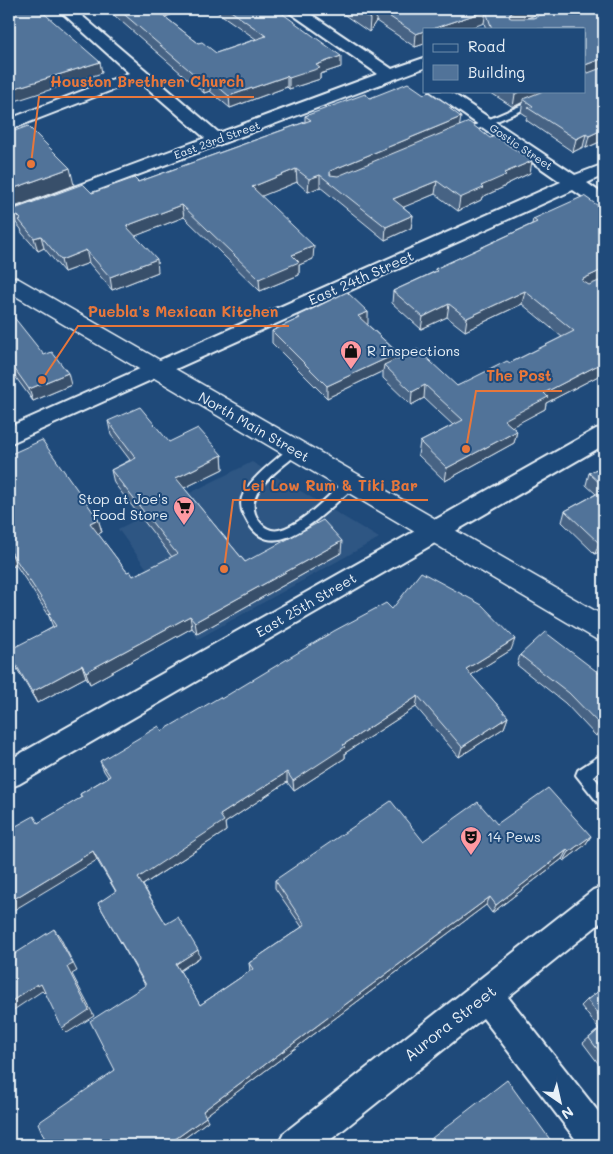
<svg xmlns="http://www.w3.org/2000/svg" width="613" height="1154" viewBox="0 0 613 1154" font-family="Mali,sans-serif">
<style>
.built{fill:#2e5683}
.lines{fill:none;stroke-linecap:round;stroke-linejoin:round}
.service-casing{stroke:#e8f1f8;stroke-width:4}
.minor-casing{stroke:#e8f1f8;stroke-width:4}
.secondary-casing{stroke:#e8f1f8;stroke-width:3}
.service{fill:#1f4a7a;fill-rule:evenodd}
.minor{fill:#1f4a7a;fill-rule:evenodd}
.secondary{fill:#1f4a7a;fill-rule:evenodd}
.wall{fill:#466384;stroke:#e8f1f8}
.shaded-wall{fill:#39506b;stroke:#e8f1f8}
.building{fill:#517399;stroke:#e8f1f8}
.labels{text-anchor:middle;stroke-width:4;stroke-linejoin:round;paint-order:stroke}
.far-street-label{font-size:11px;fill:#e8f1f8;stroke:#1f4a7a}
.street-label{font-size:14px;fill:#e8f1f8;stroke:#1f4a7a}
.poi-label{font-size:14px;fill:#e8f1f8;stroke:#1f4a7a;text-anchor:start}
.near-street-label{font-size:16px;fill:#e8f1f8;stroke:#1f4a7a}
.leader{fill:none;stroke:#e8773b;stroke-width:2}
.callout-dot{fill:#e8773b;stroke:#1f4a7a;stroke-width:2}
.callout-label{font-size:15px;text-anchor:middle;font-weight:bold;fill:#e8773b;stroke:#1f4a7a;stroke-width:4;stroke-linejoin:round;paint-order:stroke}
</style>
<rect width="100%" height="100%" fill="#1f4a7a"/>
<filter id="ink" filterUnits="userSpaceOnUse"><feTurbulence type="fractalNoise" baseFrequency=".02" numOctaves="2"/><feDisplacementMap in="SourceGraphic" scale="10" xChannelSelector="R" yChannelSelector="G"/><feConvolveMatrix kernelMatrix="1 2 1 2 8 2 1 2 1" color-interpolation-filters="sRGB"/></filter>
<g filter="url(#ink)">
<path class="built" d="M252,462L379,538L198,639L118,529Z"/>
<g class="lines">
<g class="service-casing">
<path id="service" d="M555,91H567L464,135L457,133Z
M294,446L300,450L298,453C280,470 239,493 259,521C263,527 271,532 279,530C302,525 328,496 346,480H354L356,483C351,491 341,498 334,505C310,526 268,563 246,519C241,511 239,502 244,493C254,475 275,461 290,447Z
M604,753V767L593,776L604,789V806L599,804L576,775L578,770Z"/>
</g>
<g class="minor-casing">
<path id="minor" d="M58,9H74L219,133L378,74L289,12L287,9H303L392,69L424,58V68L9,223V211L205,138L138,80L9,130V119L129,73Z
M430,91H449L575,175L604,164V175L587,183L604,195V208L598,207L573,190L9,444V427L561,182Z
M604,427V445L19,784L9,788V760L596,429Z
M604,886V920L508,997L604,1119V1145H580L483,1018L324,1145H278L284,1133L593,890Z"/>
</g>
<g class="secondary-casing">
<path id="secondary" d="M9,276L17,278L604,616V642L594,638L9,292Z"/>
</g>
<use href="#service" class="service"/>
<use href="#minor" class="minor"/>
<use href="#secondary" class="secondary"/>
</g>
<path class="wall" d="M107,9H186L165,17L198,43L216,53L256,39L213,9H276L341,67L320,74V79L289,89L287,87L230,108L210,91L204,93Z
M336,9H552L526,18H533L604,9V140L586,148L583,147L573,152L526,120L527,116L521,112L523,102L513,107L488,91H584V29H486L484,23L424,29V44L415,47L376,21L369,32Z
M424,94L452,107L451,110L459,126L530,173L505,185L504,187L482,197L481,200L458,211L435,194L403,207L413,215L411,228L385,240L320,187L308,192L297,182L261,196L313,259L299,265V275L260,291L184,217L135,236L158,272L112,290L89,263L64,272L44,248L38,251L22,233L21,229L16,223L12,210L138,182L305,122V116L370,98Z
M604,210V373L546,403L545,409L512,426L517,431L514,443L445,481L418,455L420,442L453,425L424,398L411,405L383,378V371L327,398L272,343V331L298,319V316L368,312L367,324L398,353L397,359L457,386L510,363L562,337L522,304L465,331L447,317L421,329L392,303L393,291L434,272L435,269L532,224L533,219Z
M9,318L71,385L33,401L9,368Z
M108,421L169,442L222,455L223,469L184,488L245,562L341,553L197,634L192,628L90,684L86,677L37,703L13,662L9,653L53,627L48,614L16,565L9,568V455L98,519L102,532L98,534L127,572L133,576L172,557L114,483L111,470L130,460L111,435Z
M604,465V549L595,554L562,522L565,511L596,494L586,485L589,473Z
M392,609L511,650L471,675L508,717L504,728L459,757L416,707L345,753V758L294,791L287,782L225,823L226,831L143,885L166,924L200,957L180,971L200,1005L250,971L249,963L302,927L275,888V880L423,841L497,824L591,836L585,845L564,861L562,859L492,913L486,905L442,938L205,1116L208,1121L175,1145H45L115,1070L145,985L98,903L116,892L97,860L38,823L81,798L80,794L108,777L104,771L100,761L162,731Z
M520,655L604,677V731L596,736L565,703L517,665Z
M604,987V1071L583,1043L599,1029L581,1006L587,1000Z"/>
<path class="shaded-wall" d="M155,9H186L157,20Z
M377,9L376,21L369,32L370,19Z
M521,9H552L510,24L509,17L512,12Z
M486,11L484,23L468,29H432Z
M424,31V44L415,47L416,34Z
M341,56V67L320,74V79L289,89V78L316,65Z
M604,58L603,70L584,77L585,65Z
M100,62L102,73L9,103V90Z
M287,76V87L230,108L229,96Z
M210,80V91L204,93L203,82Z
M521,91H550L523,99V102L513,107L515,94Z
M461,117L459,129L330,183V171Z
M604,129V140L586,148L589,136Z
M586,134L583,147L573,152L576,139Z
M532,161L530,173L505,185L504,187L482,197L481,200L458,211L460,198L504,173Z
M70,168L74,185L9,209V190Z
M296,169L297,182L252,200V187Z
M320,175V187L308,192L309,179Z
M437,181L435,194L392,212L393,199Z
M182,205L184,217L128,239L126,226Z
M413,215L411,228L385,240L386,227Z
M41,236L44,248L38,251L34,238Z
M314,246L313,259L299,265V275L260,291L259,279L292,255Z
M86,250L89,263L64,272L61,260Z
M157,259L158,272L112,290L110,277Z
M604,269V280L579,291L583,279Z
M525,291L522,304L465,331L467,318Z
M449,304L447,317L421,329L423,317Z
M368,312V324L358,329V316Z
M398,353L396,365H384L383,371L327,398V386Z
M604,362V373L546,403L545,409L502,432L504,420L544,393Z
M68,373L71,385L33,401L29,389Z
M425,385L424,398L411,405L412,392Z
M517,431L514,443L445,481L447,468Z
M222,455L223,469L178,491L176,478Z
M98,519L102,532L93,536L90,523Z
M604,540V549L595,554L599,543Z
M342,541L341,553L197,634L195,622Z
M11,552L16,565L9,568V553Z
M190,616L192,628L90,684L86,672Z
M515,639L511,650L463,680L466,669Z
M82,665L86,677L37,703L32,692Z
M418,696L416,707L345,753V758L294,791L293,781L343,745Z
M508,717L504,728L459,757L462,747Z
M604,724V731L596,736L601,726Z
M287,772V782L225,823L226,831L141,886L138,878L220,815Z
M591,836L585,845L564,861L569,852Z
M567,850L562,859L492,913L496,905Z
M93,851L97,860L9,913V902Z
M490,897L486,905L442,938L205,1116L203,1111L445,930Z
M54,929L60,937L77,971L72,974L94,1016L67,1033L62,1028L67,967Z
M9,942L19,962L13,955L9,947Z
M198,950L200,957L179,971L176,964Z
M37,984H41L46,991L44,993L42,991L9,1013V1003Z
M206,1117L208,1121L175,1145H167Z"/>
<path class="building" d="M9,9H39L100,62L9,90Z
M118,9H155L198,43L202,42L216,53L266,36L228,9H276L341,56L316,65L320,68L289,78L287,76L229,96L210,80L203,82Z
M355,9H377L370,19Z
M378,9H521L512,12L509,17L511,18H533L558,9H604V58L585,65V71L588,73L604,67V129L589,136L586,134L576,139L528,108L533,106L523,99L543,91H584V29H492L486,11L432,29H424V31L416,34Z
M408,83L424,94L429,92L452,107L449,108L461,117L330,171V175L338,176L469,122L490,138L495,136L532,161L504,173L506,175L481,186L483,188L460,198L437,181L393,199L413,215L386,227L320,175L309,179L296,169L252,187L314,246L292,255L299,262L259,279L182,205L126,226L157,259L110,277L86,250L61,260L41,236L34,238L19,220L21,219L12,210L83,184L92,193L134,178L138,182L311,120L305,116L365,94L370,98Z
M511,91H521L515,94Z
M28,126L70,168L9,190V133Z
M584,196L604,210V269L583,279L582,281L589,285L604,279V362L544,393L548,397L504,420L517,431L447,468L420,442L463,420L425,385L412,392L384,365L417,349L457,386L507,361L510,363L574,331L525,291L467,318L449,304L423,317L393,291L437,271L435,269L537,222L533,219Z
M347,292L368,312L358,316L398,353L327,386L272,331L300,318L298,316Z
M13,316L44,355L52,352L68,373L29,389L9,361V318Z
M140,407L169,442L198,428L222,455L176,478L245,562L323,520L342,541L195,622L190,616L86,672L82,665L32,692L9,653V650L56,626L48,614L51,613L11,552L9,553V455L42,440L98,519L90,523L127,572L130,571L133,576L177,554L111,470L136,458L108,421Z
M604,465V487L589,473Z
M604,490V540L599,543L565,511Z
M421,572L482,605L515,639L466,669L508,717L462,747L418,696L343,745L345,747L293,781L287,772L220,815L224,821L138,878L166,924L178,917L198,950L176,964L200,1005L253,969L249,963L305,925L275,880L391,801L423,841L478,802L497,824L548,788L591,836L569,852L567,850L496,905L490,897L445,930L203,1111L206,1117L167,1145H153V1144L152,1145H45L47,1144L38,1123L115,1070L90,1021L146,985L98,903L116,891L93,851L9,902V830L34,816L38,823L82,797L80,794L110,776L100,761L159,726L162,731L220,697L221,699L334,631L386,603L392,609Z
M545,632L604,677V724L601,726L569,693L520,655Z
M54,929L73,964L67,967L89,1010L62,1028L41,984L38,986L37,984L9,1003V947L13,955Z
M604,987V1022L587,1000Z
M604,1025V1058L589,1038Z
M507,1080L554,1145H423Z"/>
</g>
<defs>
<g id="shop-pin" transform="scale(1.125)"><path d="M0 17L-7.5 6A9.5 9.5 0 1 1 7.5 6Z" fill="#ff9aa2" stroke="#1f4a7a"/><path d="M-5-2.5h2.3a2.7 3.5 0 0 1 5.4 0H5L5.5 6h-11ZM-1.5-2.5h3a1.5 2.3 0 0 0-3 0Z" fill="#111"/></g>
<g id="supermarket-pin" transform="scale(1.125)"><path d="M0 17L-7.5 6A9.5 9.5 0 1 1 7.5 6Z" fill="#ff9aa2" stroke="#1f4a7a"/><path d="M-6-5.5h2.5l.6 2H6L4.5 2H-2.5L-4.4-4H-6ZM-1.5 3.2a1.3 1.3 0 1 0 .1 0ZM3 3.2a1.3 1.3 0 1 0 .1 0Z" fill="#111"/></g>
<g id="theatre-pin" transform="scale(1.125)"><path d="M0 17L-7.5 6A9.5 9.5 0 1 1 7.5 6Z" fill="#ff9aa2" stroke="#1f4a7a"/><path d="M-5-5.5Q0-4 5-5.5V0Q5 5 0 6Q-5 5-5 0ZM-3.3-2.5H-1v1.5H-3.3ZM1-2.5H3.3v1.5H1ZM-2.8 1Q0 5.5 2.8 1Z" fill="#111"/></g>
</defs>
<g fill-rule="evenodd">
<use href="#shop-pin" x="351" y="351"/>
<use href="#supermarket-pin" x="184" y="507"/>
<use href="#theatre-pin" x="471" y="837"/>
</g>
<g class="labels">
<g class="far-street-label">
<text transform="translate(217 140) rotate(-20)" y="4">East 23rd Street</text>
<text transform="translate(521 147) rotate(34)" y="4">Gostic Street</text>
</g>
<g class="street-label">
<text transform="translate(361 278) rotate(-24)" y="5">East 24th Street</text>
<text transform="translate(254 427) rotate(30)" y="5">North Main Street</text>
<text transform="translate(306 605) rotate(-30)" y="5">East 25th Street</text>
</g>
<g class="poi-label">
<text x="367" y="356">R Inspections</text>
<text x="168" y="504" text-anchor="end">Stop at Joe's<tspan x="168" dy="16">Food Store</tspan></text>
<text x="487" y="842">14 Pews</text>
</g>
<g class="near-street-label">
<text transform="translate(450 1023) rotate(-38)" y="6">Aurora Street</text>
</g>
</g>
<path class="leader" d="M31 164L39 97H254M42 380L78 326H289M466 449L476 391H562M224 569L233 500H428"/>
<g class="callout-dot">
<circle cx="31" cy="164" r="5"/>
<circle cx="42" cy="380" r="5"/>
<circle cx="466" cy="449" r="5"/>
<circle cx="224" cy="569" r="5"/>
</g>
<g class="callout-label">
<text x="147" y="87">Houston Brethren Church</text>
<text x="183" y="317">Puebla's Mexican Kitchen</text>
<text x="519" y="381">The Post</text>
<text x="330" y="491">Lei Low Rum &amp; Tiki Bar</text>
</g>
<rect width="613" height="1154" fill="none" stroke="#1f4a7a" stroke-width="30"/>
<rect x="15" y="15" width="583" height="1124" fill="none" stroke="#e8f1f8" stroke-width="2" filter="url(#ink)"/>
<rect x="423" y="28" width="162" height="65" fill="#1f4a7a" stroke="#6f8dac"/>
<rect x="433" y="44" width="25" height="8" fill="#1f4a7a" stroke="#6f8dac"/>
<text x="468" y="52" font-size="15" fill="#e8f1f8">Road</text>
<rect x="433" y="65" width="25" height="15" fill="#517399" stroke="#6f8dac"/>
<text x="468" y="78" font-size="15" fill="#e8f1f8">Building</text>
<g transform="translate(560 1102) rotate(146)" stroke="#1f4a7a" stroke-width="4" paint-order="stroke">
<path d="M0-4L9 19L0 12L-9 19Z" fill="#e8f1f8"/>
<text y="-8" font-size="14" font-weight="bold" text-anchor="middle" fill="#e8f1f8">N</text>
</g>
</svg>
